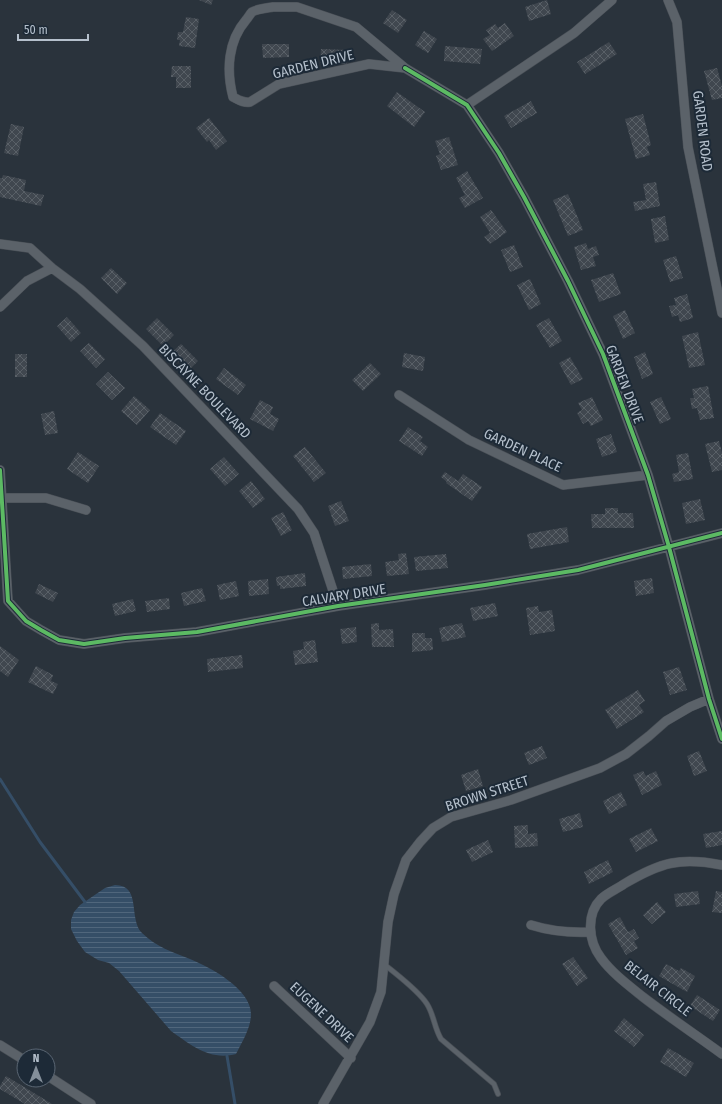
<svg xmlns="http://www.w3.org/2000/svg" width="722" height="1104" viewBox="0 0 722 1104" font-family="'Fira Sans Condensed',sans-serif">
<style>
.water{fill:url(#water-rules)}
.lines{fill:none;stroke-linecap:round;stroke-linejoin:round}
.stream{stroke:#354e67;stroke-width:3}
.building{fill:url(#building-cross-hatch)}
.service-casing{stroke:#494f56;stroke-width:6}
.minor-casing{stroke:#494f56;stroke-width:10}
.service{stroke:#5b6269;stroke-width:4.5}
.minor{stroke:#5b6269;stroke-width:9}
.cycleway-casing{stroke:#1d2a37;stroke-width:6}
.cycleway{stroke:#5cba63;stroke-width:4}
.labels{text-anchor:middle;stroke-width:4;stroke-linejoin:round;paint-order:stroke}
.street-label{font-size:14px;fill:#b5c0cc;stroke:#1d2a37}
</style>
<defs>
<pattern id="water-rules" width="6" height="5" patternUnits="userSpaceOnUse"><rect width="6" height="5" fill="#354e67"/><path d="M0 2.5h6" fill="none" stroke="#50667c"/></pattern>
<pattern id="building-cross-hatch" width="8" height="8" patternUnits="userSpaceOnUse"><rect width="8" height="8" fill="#40474f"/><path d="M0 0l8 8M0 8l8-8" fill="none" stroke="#596067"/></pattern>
</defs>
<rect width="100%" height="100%" fill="#2a333c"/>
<path class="water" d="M115,885C142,885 128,919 142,933C156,947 173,952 190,959C210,967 251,989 251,1014C251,1028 242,1042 236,1054C210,1061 191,1045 171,1031L119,971L109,963L98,960L85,952L77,941L71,929V920L74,912L80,905L105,888Z"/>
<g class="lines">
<path class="stream" d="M0,779L40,842L85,902
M227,1056L235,1104"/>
</g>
<path class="building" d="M199,0H213L211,5Z
M547,0L551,14L529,21L525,7Z
M392,10L407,20L398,33L383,23Z
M186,17L199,19L195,48L179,46L180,40H177L178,32H183Z
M505,23L514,36L492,51L483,39L490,35L486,30L495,24L498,28Z
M424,31L437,39L428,53L415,45Z
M609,42L617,54L585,74L577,62Z
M262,44H289V57L263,58Z
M445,46L482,49L480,64L444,61Z
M321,49L347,50V64L320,63Z
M172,66H191V88H176V77H171Z
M717,68L722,86V98L712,100L704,71Z
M397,92L425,112L414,127L387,106Z
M531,101L537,113L511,128L504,116Z
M643,114L651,145L647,147L650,155L636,159L625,119Z
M209,118L227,141L216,150L209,140L207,142L196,128Z
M11,124L24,127L18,156L4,153Z
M449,137L458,165L441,170L436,156L440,154L435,141Z
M467,171L483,198L465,208L459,198L465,195L456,178Z
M3,175L26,180L24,191L44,195L41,206L0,197V178H2Z
M656,182L660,206L635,211L633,202L646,200L643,184Z
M568,194L583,230L568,236L553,200Z
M491,210L507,232L490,244L484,237L490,233L480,217Z
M665,216L669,240L655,243L651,219Z
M586,243L588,249L596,246L599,255L593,257L596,266L581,270L574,247Z
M514,245L523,267L510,272L501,250Z
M676,256L683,278L670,282L663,260Z
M111,268L127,283L117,294L101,278Z
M613,273L621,294L599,302L591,280Z
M530,279L541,304L529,310L517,285Z
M687,294L693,318L680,322L678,315L672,317L669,306L676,305L674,298Z
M625,310L635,333L623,339L613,316Z
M67,317L81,333L71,342L57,326Z
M157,318L174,335L163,346L146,329Z
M549,318L562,341L550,348L536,325Z
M698,332L705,365L689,368L682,336Z
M89,343L105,359L96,368L80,351Z
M181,344L198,361L188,371L170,354Z
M645,352L653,374L642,379L634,357Z
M404,353L425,357L423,371L402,367Z
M15,354H27V377H15Z
M570,357L583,379L571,385L559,363Z
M370,363L381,374L363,391L352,380Z
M224,368L246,385L238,395L216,379Z
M108,372L125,388L112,400L96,384Z
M708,386L714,418L700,420L697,408L692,409L690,398H694L692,389Z
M134,396L150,410L137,425L121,411Z
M592,397L603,420L591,426L588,421L583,424L577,413L582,410L578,403Z
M661,397L671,419L660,424L650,402Z
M260,400L273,407L270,414L279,419L273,431L250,419Z
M54,411L58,433L45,435L41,414Z
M160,413L186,431L176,445L150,427Z
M408,427L423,437L420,441L428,447L422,456L399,441Z
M611,434L617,452L602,457L596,439Z
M719,441L722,453V470L712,472L705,444Z
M305,447L326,473L314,482L293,456Z
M78,452L99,466L88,483L67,469Z
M688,453L693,479L674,482L672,474L679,472L676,455Z
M224,457L239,474L225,486L210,469Z
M445,472L458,481L463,474L482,487L472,501L446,483L447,482L441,477Z
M251,481L265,499L253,508L239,491Z
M700,499L705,520L686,524L682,503Z
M341,501L349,521L335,526L328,506Z
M605,508H618V513H633L634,528H592L591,514H605Z
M283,512L292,530L281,536L271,518Z
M567,527L569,542L530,549L527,534Z
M406,553L409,574L387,576L385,562L399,560L398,554Z
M446,554L448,568L416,571L414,557Z
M371,564L372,576L343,579L342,567Z
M305,573L306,586L280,589V585L277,586L276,577Z
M652,578L654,593L636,596L634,581Z
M268,579L269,594L249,596L248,581Z
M236,581L239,596L220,600L217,585Z
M39,584L58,593L53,602L35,593Z
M202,588L206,601L184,606L181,593Z
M169,598L170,609L147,612L145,601Z
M133,599L136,611L115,616L112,604Z
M495,603L498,616L473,621L470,608Z
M538,606L539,612L552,610L555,631L530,635L526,608Z
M379,623V630L393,629L394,647H372L371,624Z
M462,623L466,637L442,642L439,628Z
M356,627L357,642L342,644L340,629Z
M412,633H425V638H432L433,650L412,652Z
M315,640L318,662L295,665L293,651L304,649L303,642Z
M0,646L19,660L8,677L0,671Z
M242,655L243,668L208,672L207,659Z
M36,666L53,675L51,681L58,684L53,694L28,682Z
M679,667L687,690L670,695L663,672Z
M638,690L645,701L639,705L644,712L617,729L605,710Z
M542,746L547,758L529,765L524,753Z
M699,751L707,771L694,776L687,756Z
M478,769L483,786L466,791L461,775Z
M643,771L646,776L656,771L662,785L642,795L633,775Z
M621,792L627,805L609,814L603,801Z
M580,813L583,827L563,832L559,819Z
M528,825V834L537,833L538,846L515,848L514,826Z
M651,828L658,841L636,852L629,839Z
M722,831V845L706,848L703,834Z
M488,840L493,852L472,862L466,850Z
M608,860L613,872L589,884L584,872Z
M698,891L700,904L676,907L674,894Z
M716,891L722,892V913L712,912Z
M657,902L666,912L652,924L643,915Z
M620,917L628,932L634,929L639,938L634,941L638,948L626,955L608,924Z
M573,957L588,978L577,986L562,964Z
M666,964L679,971L681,968L695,976L687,992L659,976Z
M697,995L720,1010L713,1021L690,1006Z
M624,1018L644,1035L634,1047L614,1031Z
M668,1048L694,1063L686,1077L660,1062Z
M6,1076L52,1104H25L0,1089V1086Z"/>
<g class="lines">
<g class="service-casing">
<path id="service" d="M384,964C397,975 418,990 427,1004C434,1015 434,1027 441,1039L494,1084L498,1094"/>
</g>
<g class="minor-casing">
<path id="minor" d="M668,0L677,22L688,147L722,313
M273,7H297L356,27L405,68L369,64L279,84L250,102C243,103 239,100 233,97C226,70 228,41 246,20C248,18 250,14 252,12C257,9 267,8 273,7Z
M405,68L467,105L499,153L524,197L568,281L603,354L648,475L669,547L709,699L722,739
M467,105L574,33L612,0
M0,244L30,248L52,268L80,289L143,346L298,509L314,533L338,606
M0,307L27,281L52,268
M399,395L469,440L563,485L648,475
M0,470L8,601L26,621L41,630L59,640L84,644L125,638L197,632L338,606L485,585L578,570L722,533
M2,498H46L86,510
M722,865C680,857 661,862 624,884C617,889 607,893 601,899C586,914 588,941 601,958C612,973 628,985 643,997C669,1017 696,1035 722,1054
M531,925C550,931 571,933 591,932
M274,986L351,1058
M0,1045L24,1060
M48,1076L91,1104
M323,1104L370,1022L381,992L388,922L394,894L406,860L420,842L433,828L451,817L511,800L600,768L626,754L649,736L666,721L690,707L709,699"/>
</g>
<use href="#service" class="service"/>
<use href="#minor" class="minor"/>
<g class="cycleway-casing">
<path id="cycleway" d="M405,68L467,105L499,153L524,197L568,281L603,354L648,475L669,547L709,699L722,739
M0,470L8,601L26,621L41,630L59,640L84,644L125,638L197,632L338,606L485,585L578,570L722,533"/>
</g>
<use href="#cycleway" class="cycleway"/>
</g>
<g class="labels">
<g class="street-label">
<text transform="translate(313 64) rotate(-14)" y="5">GARDEN DRIVE</text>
<text transform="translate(703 131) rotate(83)" y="5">GARDEN ROAD</text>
<text transform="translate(625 384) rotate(69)" y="5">GARDEN DRIVE</text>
<text transform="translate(205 391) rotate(46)" y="5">BISCAYNE BOULEVARD</text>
<text transform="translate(523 450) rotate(25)" y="5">GARDEN PLACE</text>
<text transform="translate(344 595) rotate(-9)" y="5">CALVARY DRIVE</text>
<text transform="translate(487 793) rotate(-18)" y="5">BROWN STREET</text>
<text transform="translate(658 988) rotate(38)" y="5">BELAIR CIRCLE</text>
<text transform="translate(322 1012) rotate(43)" y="5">EUGENE DRIVE</text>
</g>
</g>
<g transform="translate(36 1068)"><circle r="19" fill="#1d2a37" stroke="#5a6673"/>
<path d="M0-3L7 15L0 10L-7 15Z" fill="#848f9a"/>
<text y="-6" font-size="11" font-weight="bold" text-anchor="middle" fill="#b5c0cc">N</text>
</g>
<path d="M18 34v6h70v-6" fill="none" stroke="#b5c0cc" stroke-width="2"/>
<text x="24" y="34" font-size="12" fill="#b5c0cc" stroke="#1d2a37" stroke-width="3" paint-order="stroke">50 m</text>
</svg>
